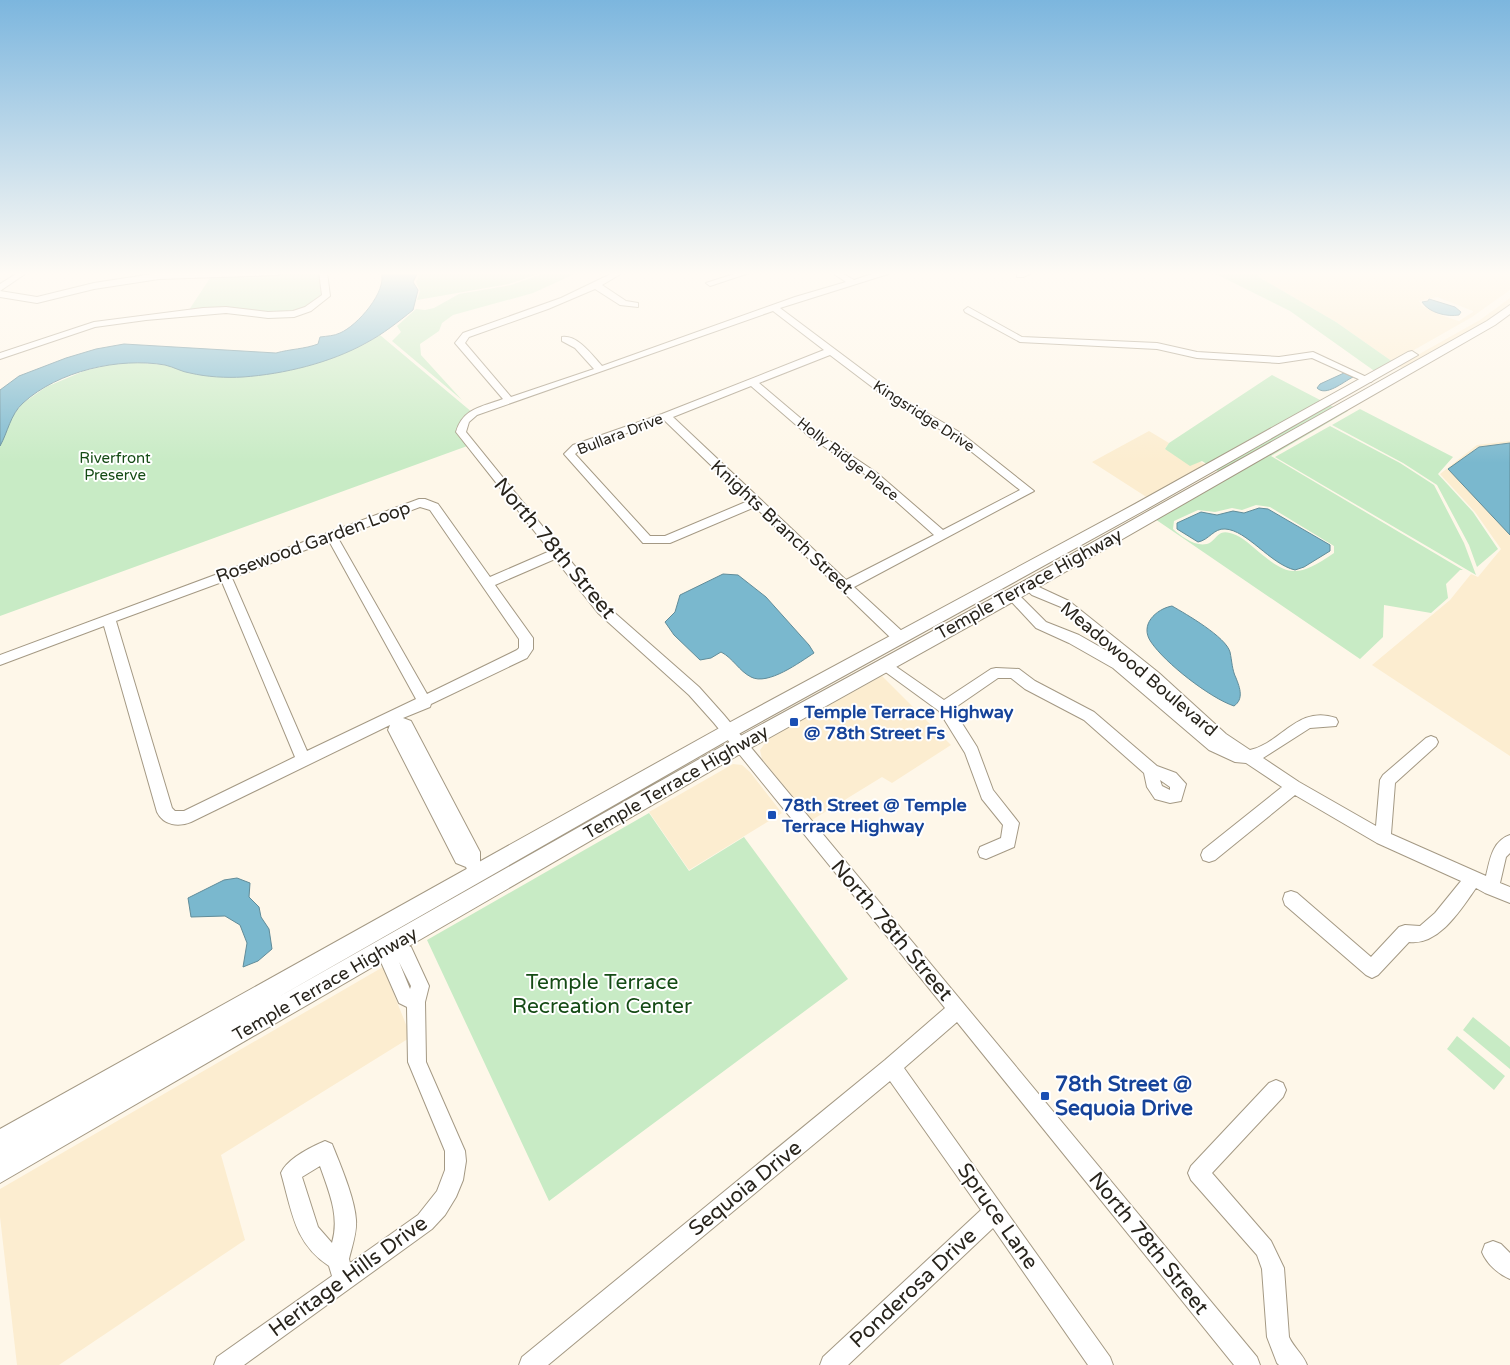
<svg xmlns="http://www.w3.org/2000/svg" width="1510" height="1365" viewBox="0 0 1510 1365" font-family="'Varela Round',sans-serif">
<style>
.built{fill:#fcedd0;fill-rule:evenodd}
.green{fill:#c8ebc5;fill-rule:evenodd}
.water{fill:#7ab8ce;stroke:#618c99}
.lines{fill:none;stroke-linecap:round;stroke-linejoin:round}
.minor-casing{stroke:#a49984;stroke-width:2}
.major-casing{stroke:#a49984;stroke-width:2}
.minor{fill:#fff;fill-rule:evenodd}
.major{fill:#fff;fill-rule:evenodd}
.transit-dot{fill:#1a4fb4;stroke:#fff;stroke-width:2}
.labels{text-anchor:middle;stroke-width:4;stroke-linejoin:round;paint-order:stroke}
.far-street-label{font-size:15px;fill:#28241c;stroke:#fff}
.far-park-label{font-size:15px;fill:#154b15;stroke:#fff}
.street-label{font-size:18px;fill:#28241c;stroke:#fff}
.transit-label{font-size:18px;font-weight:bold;fill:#164399;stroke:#fff;text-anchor:start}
.near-street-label{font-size:21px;fill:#28241c;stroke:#fff}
.near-park-label{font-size:21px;fill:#154b15;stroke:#fff}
.near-transit-label{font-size:21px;font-weight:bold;fill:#164399;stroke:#fff;text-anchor:start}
</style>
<rect width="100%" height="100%" fill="#fef7e9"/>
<path class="built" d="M1267,272H1510V290L1472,317L1393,362L1336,322L1257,276ZM1437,297L1473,311V312L1459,321L1440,315L1422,306L1419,301Z
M1510,298V304L1487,321L1404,369L1398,366L1480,320Z
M1149,431L1169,443L1165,449L1208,465L1148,498L1092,462Z
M1510,441V756L1372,665L1450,600L1471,574L1478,577L1501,549L1475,512L1440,474L1477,445Z
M882,676L951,745L892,783L882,777L812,820L762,759L760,750L769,738Z
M733,764L742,765L750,772L782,813L689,870L649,812Z
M383,967L411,1037L221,1155L245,1240L59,1365H17L0,1217V1189Z"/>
<path class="green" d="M314,272L320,274L321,298L299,310L279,313L227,308L189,310L212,275Z
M421,272H544L509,284L417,300L420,291L416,282Z
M548,272H579L533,293L453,315L442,323L439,331L420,344L421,355L462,400L392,341L401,332L397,326L416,309L425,310L434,308L459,294L511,285Z
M1212,272H1267L1257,276L1336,322L1393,362L1379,370H1373L1290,311Z
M380,335L473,413L461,432L470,445L0,616V446L11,418L23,403L46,387L84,371L111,364L130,362L166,365L190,373L242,377L280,372L325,360L365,344Z
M1272,375L1322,401L1208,465L1202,461L1190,466L1165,449L1169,443Z
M1329,405L1336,408L1220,473L1215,469Z
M1360,409L1453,457L1438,474L1473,512L1498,549L1477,567L1469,545L1437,485L1403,463L1332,425Z
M1346,410L1348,411L1271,456L1463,570H1460L1446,584L1448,598L1431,613L1384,605L1383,637L1360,659L1155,519ZM1256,505L1270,507L1334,546V553C1296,579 1288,577 1253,547C1246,541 1239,535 1230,533C1220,530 1218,536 1211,542C1199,550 1182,537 1173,529L1174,521L1198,510L1215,512L1232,508L1242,510Z
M1330,426L1400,463L1434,485L1464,543L1476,575L1275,457Z
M649,813L689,871L744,837L848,979L549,1201L427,940Z
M1473,1017L1510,1047V1069L1463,1030Z
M1457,1036L1505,1076L1494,1090L1447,1049Z"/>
<path class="water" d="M381,272H418L413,282L418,290L413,310C398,322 383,334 366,343C330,363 284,374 243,377C226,378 207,377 190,373C182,372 174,367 165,365C119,357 58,371 23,403C10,415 8,432 0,446V390L19,376L66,358L96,349L124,344L276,353C290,349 305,349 318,344L320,337C327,336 334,336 340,333C357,326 388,291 381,272Z
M1429,299L1455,307L1461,312L1459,315C1447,317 1429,313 1422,302L1428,301Z
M1344,373L1353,377C1343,382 1326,397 1317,388L1320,384Z
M1510,443V535L1448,469L1479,447Z
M1259,508L1268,509L1330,545V551L1304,567L1295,570C1270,564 1247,530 1225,529C1214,528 1209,540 1198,542L1177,529V523L1201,512L1217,515L1233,511L1244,513Z
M723,574L738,575L766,597L809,645L814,653C800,662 768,686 751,677C739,671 733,658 721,652L711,658L700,660L674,635L665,622L675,612L680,595Z
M1172,606C1186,614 1226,637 1230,652C1232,661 1232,670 1236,678C1240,688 1244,699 1234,706C1210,698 1165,663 1151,642C1139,625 1156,609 1172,606Z
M237,878L250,883L249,897L259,907L261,917L269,929L272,949L258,961L243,967L247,943L240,925L225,916L191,917L188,898L224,880Z"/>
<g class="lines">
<g class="minor-casing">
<path id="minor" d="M19,272H28L0,291V284Z
M214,272H282L278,275L159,279L94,289L37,303L0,297V291L37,297L94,283L159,273Z
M319,272H327L330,296L311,311L294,317L268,318L226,313L146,320L95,327L0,359V353L94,322L203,308L226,307L268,312L293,311L305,307L322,295Z
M615,272H624L602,285L626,301L638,303V307L620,305L595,289L548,309L469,337L465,343L511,397L594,369L575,348L562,341V337C578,335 592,355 602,366L795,297L846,282L831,272H840L854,280L878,272H889L888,274L780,308L896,395L961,433L1034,491L854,587L904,633L906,637L904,641H894L755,507L670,543H643L564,454L573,445L662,414L824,350L773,311L477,415L469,422L466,432L608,607L699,687L724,715L1257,1357L1260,1365H1234L957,1022L904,1068L1110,1357L1113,1365H1088L993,1228L848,1365H820L823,1357L981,1210L890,1081L548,1365H519L522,1357L885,1060L945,1008L714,723L689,695L598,613L555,559L495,585L533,638V649L527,658L431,704L430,707L403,718L411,721L480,852V862L485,874L483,879L477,882L471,879L466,867L456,863L388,730L390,725L191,822C179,827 164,826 157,812L104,626L0,665V655L419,499H425L438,504L490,577L550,551L456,432C463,408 482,407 503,399L455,343L463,333L561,298ZM830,355L888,399L953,437L1020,490L943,530L877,473L818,433L759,383ZM751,386L810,437L869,477L934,535L846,580L673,417ZM664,420L748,501L665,536H650L575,454L581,449ZM420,507L430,510L519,639V648L517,650L427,694L338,538ZM329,541L416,699L307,751L232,578ZM222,582L295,757L184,811H175L172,808L116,621Z
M740,272H752L710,286L706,283Z
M1022,272H1034L1023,277H1017V273Z
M968,307L1022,337L1157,343L1197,352L1279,357L1313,352L1373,380L1371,382H1365L1312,358L1279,363L1197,358L1157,349L1020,342L965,312L964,310Z
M1028,582L1069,601L1159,673L1226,734L1250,750C1282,743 1297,705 1336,718L1338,722L1336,726L1310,728L1263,758L1299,782L1376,826L1380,780L1383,775L1426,738L1431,736L1436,738L1438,742L1436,746L1395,783L1391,834L1486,876C1490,860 1492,841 1510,835V853L1506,857L1500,883L1510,887V903L1485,893L1476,888C1461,909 1439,946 1409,942L1378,975L1372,978L1366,975L1285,905L1283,899L1285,893L1291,891L1297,893L1371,957L1399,927L1405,925L1420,926L1435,913L1461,881L1377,843L1295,795L1215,860L1209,862L1203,860L1201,855L1203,850L1282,787L1246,763L1235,762L1209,750L1113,668L1069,643L1036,628L1008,598L1006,595L1008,592H1016L1046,622L1079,635L1123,660L1165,696L1061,607L1032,595L1022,586L1024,583Z
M885,659L944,700L991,669L996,668L1019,669L1035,681L1094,712L1157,766L1176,773L1186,784L1181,801L1170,803L1155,799L1147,787L1144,773L1084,720L1025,689L1011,678H998L953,709L977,747L993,790L1019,823L1014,847L986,859L980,857L978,852L980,847L1001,838L1003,825L982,799L965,753L939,711L880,668L878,664L880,660ZM1160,780L1170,787V790L1162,786Z
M405,944L411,947L429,986L425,1002L426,1062L465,1151L466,1161L463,1180L456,1197L445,1215L432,1229L244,1365H214L217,1357L332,1276L329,1266C294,1243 292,1211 281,1173C287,1159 311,1147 325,1141L332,1144C340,1164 355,1199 356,1220C357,1233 352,1246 349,1259L350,1263L418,1215L437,1191L445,1170V1151L408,1062L407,1007L399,1003L381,962L388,948ZM399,962L411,986L410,989ZM320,1166C329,1192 340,1216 332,1243L318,1227L302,1177Z
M1276,1080L1283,1083L1286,1090L1283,1097L1212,1173L1271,1241L1284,1268L1289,1337C1294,1348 1303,1354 1307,1365H1279L1277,1363L1267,1337L1262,1269L1257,1255L1191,1180L1188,1173L1191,1166L1269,1083Z
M1493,1241L1501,1244L1510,1253V1279C1498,1274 1487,1264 1482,1252L1485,1244Z"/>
</g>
<g class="major-casing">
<path id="major" d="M1510,305V314L1495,325L1018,599L747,750L0,1183V1129L723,726L1135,504L1408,352L1412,351L1418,355L1145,510L735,736L275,999L733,740L1006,591L1487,321Z"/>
</g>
<use href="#minor" class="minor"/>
<use href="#major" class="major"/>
</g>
<linearGradient id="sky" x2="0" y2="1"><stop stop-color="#7cb6de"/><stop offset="0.59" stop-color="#fffbf5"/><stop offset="1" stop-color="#fffbf5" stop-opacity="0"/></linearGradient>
<rect width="1510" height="463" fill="url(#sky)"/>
<g class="transit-dot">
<rect x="789" y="717" width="10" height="10" rx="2.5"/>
<rect x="767" y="810" width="10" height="10" rx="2.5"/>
<rect x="1040" y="1091" width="10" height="10" rx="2.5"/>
</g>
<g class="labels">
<g class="far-street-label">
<text transform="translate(924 416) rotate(33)" y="5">Kingsridge Drive</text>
<text transform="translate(620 434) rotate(-21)" y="5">Bullara Drive</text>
<text transform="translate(848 459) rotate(38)" y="5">Holly Ridge Place</text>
</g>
<g class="far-park-label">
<text x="115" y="463">Riverfront<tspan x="115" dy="17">Preserve</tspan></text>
</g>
<g class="street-label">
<text transform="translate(782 527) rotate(43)" y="6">Knights Branch Street</text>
<text transform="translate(313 542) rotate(-20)" y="6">Rosewood Garden Loop</text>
<text transform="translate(1029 584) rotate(-29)" y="6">Temple Terrace Highway</text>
<text transform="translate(1139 669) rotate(40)" y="6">Meadowood Boulevard</text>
<text transform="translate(676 782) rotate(-30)" y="6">Temple Terrace Highway</text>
<text transform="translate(325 984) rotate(-30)" y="6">Temple Terrace Highway</text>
</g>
<g class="transit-label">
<text x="804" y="718">Temple Terrace Highway<tspan x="804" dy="21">@ 78th Street Fs</tspan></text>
<text x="782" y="811">78th Street @ Temple<tspan x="782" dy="21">Terrace Highway</tspan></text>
</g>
<g class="near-street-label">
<text transform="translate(555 548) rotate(50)" y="7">North 78th Street</text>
<text transform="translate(892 930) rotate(50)" y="7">North 78th Street</text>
<text transform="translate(745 1188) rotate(-39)" y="7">Sequoia Drive</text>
<text transform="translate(998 1216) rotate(55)" y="7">Spruce Lane</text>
<text transform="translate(1149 1243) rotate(51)" y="7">North 78th Street</text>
<text transform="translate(348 1276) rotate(-36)" y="7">Heritage Hills Drive</text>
<text transform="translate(913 1288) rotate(-43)" y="7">Ponderosa Drive</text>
</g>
<g class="near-park-label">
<text x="602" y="989">Temple Terrace<tspan x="602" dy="24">Recreation Center</tspan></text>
</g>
<g class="near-transit-label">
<text x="1055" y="1091">78th Street @<tspan x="1055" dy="24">Sequoia Drive</tspan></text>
</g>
</g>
</svg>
